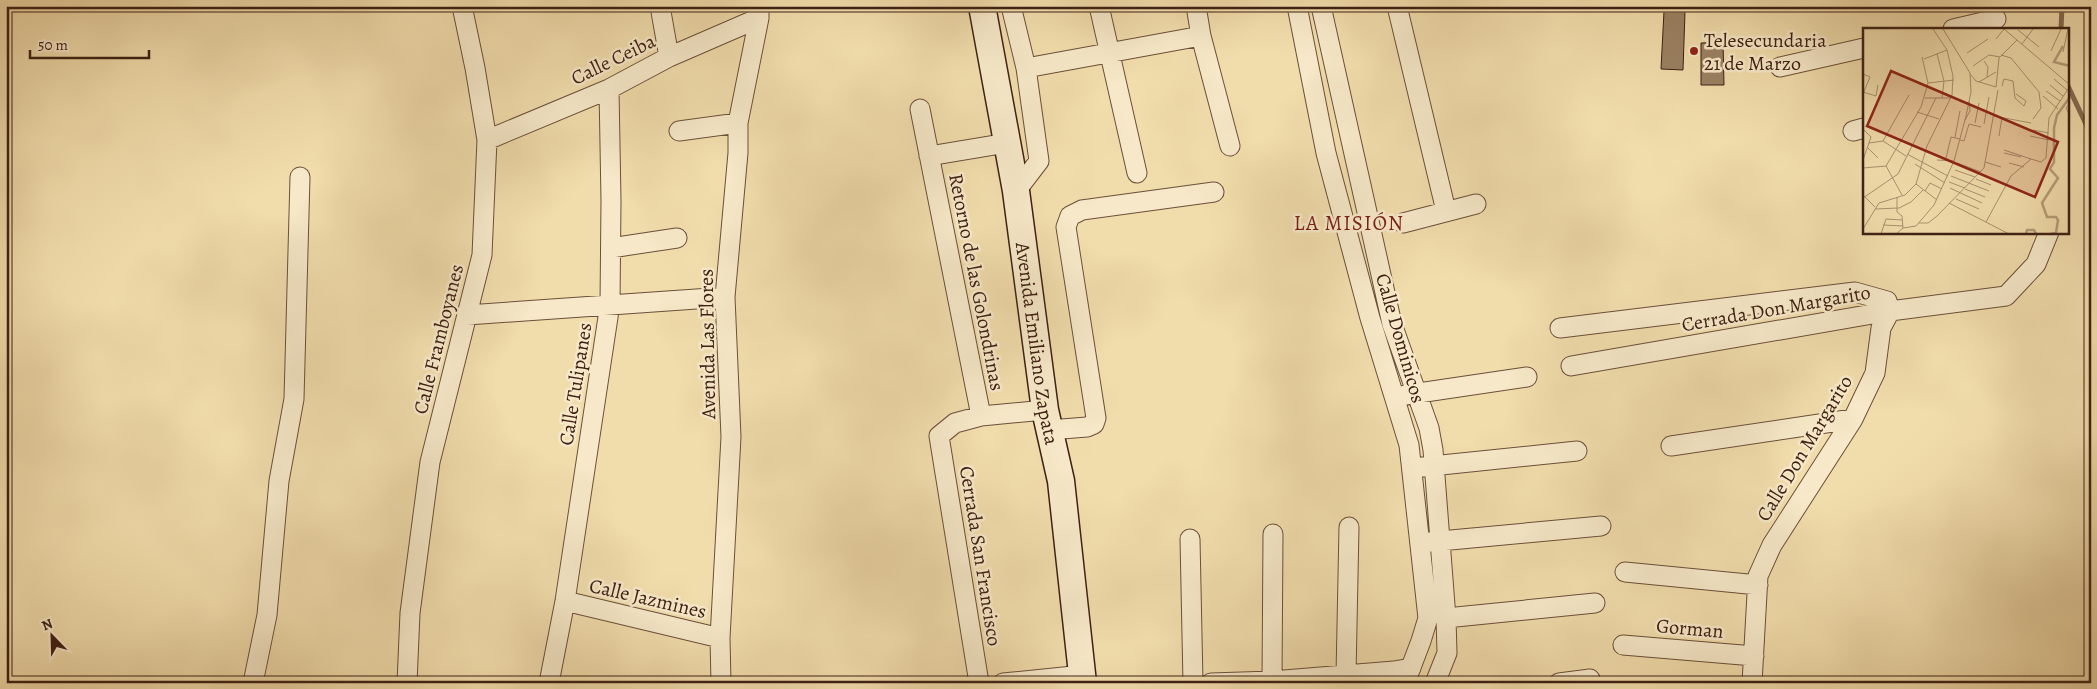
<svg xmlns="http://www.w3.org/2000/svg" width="2097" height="689" viewBox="0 0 2097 689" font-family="Alegreya,serif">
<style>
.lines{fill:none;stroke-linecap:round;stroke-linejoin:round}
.stream{stroke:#856a50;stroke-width:5}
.building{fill:#9b8263;stroke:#3e2014}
.minor-casing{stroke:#6b4f3a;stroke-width:21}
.secondary-casing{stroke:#3e2014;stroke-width:29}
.minor{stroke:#f6e8c8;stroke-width:19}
.secondary{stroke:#f6e8c8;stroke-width:26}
.poi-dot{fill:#8f2418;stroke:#f6e8c8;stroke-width:2}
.labels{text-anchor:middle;stroke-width:5;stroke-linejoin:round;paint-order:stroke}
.poi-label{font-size:20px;fill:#3e2014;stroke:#f6e8c8;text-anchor:start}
.street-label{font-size:20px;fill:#3e2014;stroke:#f6e8c8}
.neighbourhood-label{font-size:21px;letter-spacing:1px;fill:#7a1f14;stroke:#f6e8c8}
.inset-river{fill:none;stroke:#b49c78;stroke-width:2.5}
.inset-road{fill:none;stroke:#a9916f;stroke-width:1}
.view{fill:#8f2418;fill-opacity:0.15;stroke:#8f2418;stroke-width:2.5}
.inset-edge{fill:none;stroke:#3e2014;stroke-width:2.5}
</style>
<rect width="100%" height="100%" fill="#f1dcab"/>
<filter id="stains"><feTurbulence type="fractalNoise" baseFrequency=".004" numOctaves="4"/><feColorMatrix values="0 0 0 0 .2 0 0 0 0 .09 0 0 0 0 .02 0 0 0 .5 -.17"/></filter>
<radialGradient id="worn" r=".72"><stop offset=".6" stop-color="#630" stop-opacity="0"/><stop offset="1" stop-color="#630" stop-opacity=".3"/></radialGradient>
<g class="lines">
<path class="stream" d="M2061,29L2062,6
M2068,86L2091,135"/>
</g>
<path class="building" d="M1664,11L1685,12L1683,70L1661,69Z
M1723,42L1724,85H1701V43Z"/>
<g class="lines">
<g class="minor-casing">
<path id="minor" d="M660,6L669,57
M1011,6L1026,68L1039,161L1016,191
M1099,6L1137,173
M1196,6L1201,36L1230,146
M1297,6L1326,153L1370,318L1409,445L1428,618L1421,641L1405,683
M1321,6L1392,324L1429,428L1433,450L1446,618L1447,653L1435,683
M1397,6L1446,211
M1953,29L1996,19
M1780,67L1864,48
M1026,68L1201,36
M920,109L981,416
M679,131L738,123
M1853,131L1864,128
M487,140L609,89L669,57L759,18
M929,156L1007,143
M1403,223L1476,204
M611,248L677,238
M467,315L725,297
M1560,328L1855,292L1887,301L1890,311L1571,366
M1405,395L1527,377
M1049,430L1087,427L1094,424L1096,418L1066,227L1070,216L1082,210L1214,192
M1671,446L1853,419
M1422,467L1577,451
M1190,539L1193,683
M1429,542L1601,526
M1625,572L1758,585
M565,601L720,638
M1446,618L1595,603
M1623,645L1754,656
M1346,675L1349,527
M1272,681L1273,534
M253,683L267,615L279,481L294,399L300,177
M407,683L410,613L430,462L482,255L487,140L475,68L462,6
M549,683L565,601L610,304L611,201L609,89
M721,683L720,638L731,437L725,297L738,153V123L759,18V6
M979,683L939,436L955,423L981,416L1045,410
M1003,683L1083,675
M1211,683L1272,681L1394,671L1411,668
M1559,683L1590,679
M1752,683L1758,576L1772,545L1853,419L1875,373L1881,328L1890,311L2006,296L2036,264L2049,232"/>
</g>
<g class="secondary-casing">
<g id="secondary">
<path id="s1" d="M982,6L1016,191L1045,410L1061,481L1083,683"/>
</g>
</g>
<use href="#minor" class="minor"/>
<use href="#secondary" class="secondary"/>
</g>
<circle class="poi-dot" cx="1694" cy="51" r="5"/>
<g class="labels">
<g class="poi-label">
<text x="1704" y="47">Telesecundaria<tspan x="1704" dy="23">21 de Marzo</tspan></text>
</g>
<g class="street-label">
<text transform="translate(613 59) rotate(-26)" y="7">Calle Ceiba</text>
<text transform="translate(977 282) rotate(79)" y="7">Retorno de las Golondrinas</text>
<text transform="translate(1776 308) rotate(-10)" y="7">Cerrada Don Margarito</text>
<text transform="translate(1401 338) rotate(74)" y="7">Calle Dominicos</text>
<text transform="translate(438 339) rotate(-76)" y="7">Calle Framboyanes</text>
<text transform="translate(707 344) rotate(-91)" y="7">Avenida Las Flores</text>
<text dy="7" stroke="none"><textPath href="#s1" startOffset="342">Avenida Emiliano Zapata</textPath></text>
<text transform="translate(575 384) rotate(-81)" y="7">Calle Tulipanes</text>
<text transform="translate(1804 448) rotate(-59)" y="7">Calle Don Margarito</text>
<text transform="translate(981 556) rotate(81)" y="7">Cerrada San Francisco</text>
<text transform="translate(648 598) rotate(13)" y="7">Calle Jazmines</text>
<text transform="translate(1690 628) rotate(5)" y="7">Gorman</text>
</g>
<g class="neighbourhood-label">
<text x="1349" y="230">LA MISIÓN</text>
</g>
</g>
<g transform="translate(1863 28)">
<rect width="206" height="206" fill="#f1dcab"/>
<path class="inset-river" d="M200,18L191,34L207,38M163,206L164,202H171L173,206M187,206L193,205L195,192L193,189H184L179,175L195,150L187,141L191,134V100L194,87L207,69"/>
<path class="inset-road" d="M155,2L176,19M133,11L141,1L207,57M159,16L170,1M188,23L198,1M200,24L205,1M104,25L125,11M74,26L81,53L79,70M138,27L148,30L176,64L178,80L170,91M61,31L84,22M121,33L125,39L124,49M110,38L126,27L137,29M0,46L7,49L0,66M107,46L113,53L133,59M191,51L204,62M116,54L133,44M65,55L91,52M187,57L200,68M139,58L141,51L150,53L152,70L161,78L163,73L153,66M133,59L136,30L154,12M183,63L197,73M0,64L13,68L15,57M180,68L195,81M62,70H88M207,75L203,80L207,88M54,84L76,91M131,88L168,95M102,92L107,83L106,73M112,95L116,75M121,96L126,69M0,101L8,109L0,132M170,102L186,105M136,108L139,89M167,108L186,112M92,109L97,83M97,112L101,113L106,96L118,99M20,113L43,128M6,115L20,113L46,67M4,119L15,130M141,122L168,131M141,125L158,129M44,126L85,148M83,130L88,109L97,111M74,132L91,133M122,134L138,139M94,135L118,144M146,135L161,139M52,136L82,155M23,138L39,167M0,140L23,138L58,79L65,55L59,29M92,142L112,149M88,148L126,163M113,151L128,157M86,154L102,160M53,156L74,172M87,160L119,175M102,161L122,169M62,163L67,155L79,161M0,167L12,179M34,169V184L39,188L40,200M0,170L35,146L73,70M93,171L116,181M86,175L146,206M12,181L36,180L48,174L60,162M123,194L148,148L168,131L178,134L183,130L186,90L207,58M56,195H65L74,188L121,140L135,62M20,197L40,198M0,201L16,175L42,167L53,156L64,118L89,67L90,48L84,22L70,1M18,206L23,191L39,192M33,206L40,200L53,198L71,177L91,133L103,88L108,64L107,45L80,1"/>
<path class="view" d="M28,43L195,114L172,169L4,98Z"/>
<rect width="206" height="206" class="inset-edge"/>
</g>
<rect width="2097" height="689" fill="none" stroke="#f1dcab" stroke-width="25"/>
<rect x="8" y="8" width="2082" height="674" fill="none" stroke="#3e2014" stroke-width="2.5"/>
<rect x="12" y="12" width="2072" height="664" fill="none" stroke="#3e2014"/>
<g transform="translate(52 636) rotate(337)" stroke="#f6e8c8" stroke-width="4" paint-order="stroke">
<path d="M0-4L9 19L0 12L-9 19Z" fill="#3e2014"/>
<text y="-8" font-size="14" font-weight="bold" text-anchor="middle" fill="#3e2014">N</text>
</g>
<path d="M30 50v8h119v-8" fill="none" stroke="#3e2014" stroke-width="2.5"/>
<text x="38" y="50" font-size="15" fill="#3e2014" stroke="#f6e8c8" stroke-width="4" paint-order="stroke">50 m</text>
<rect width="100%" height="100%" filter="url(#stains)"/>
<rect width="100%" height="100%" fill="url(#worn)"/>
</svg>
